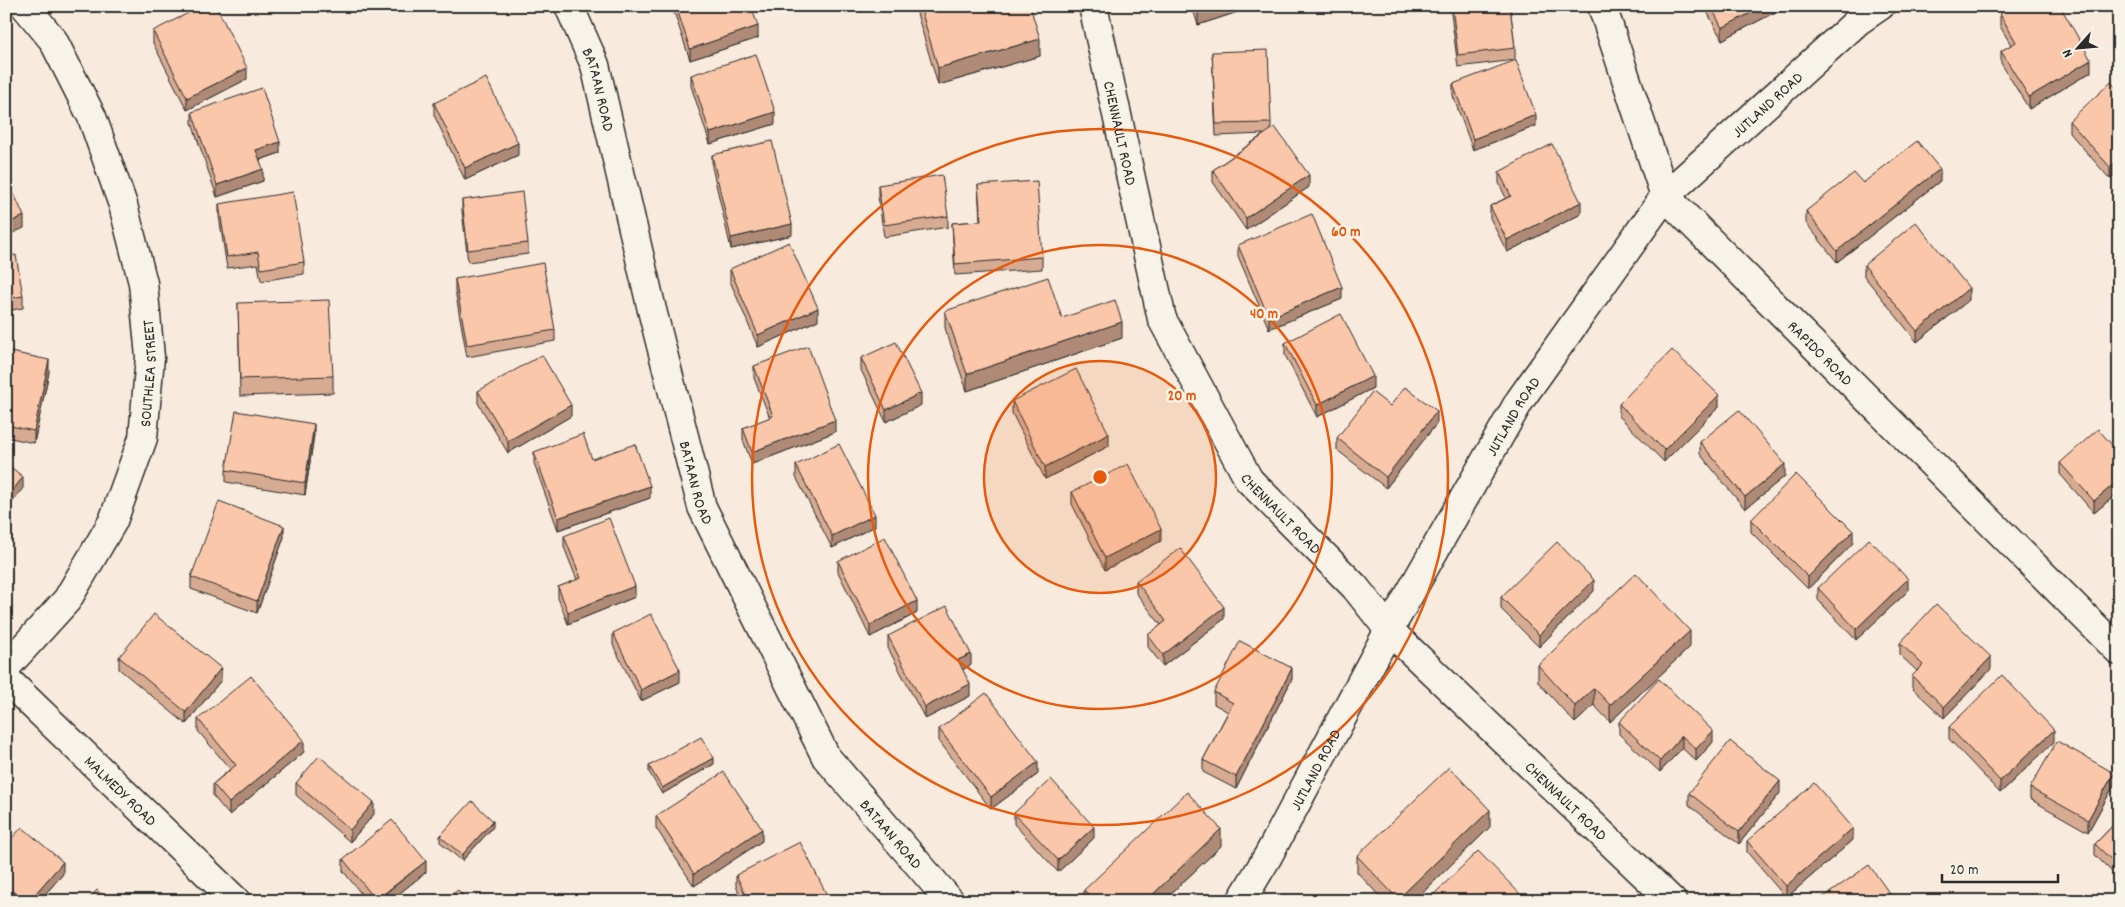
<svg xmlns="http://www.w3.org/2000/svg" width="2125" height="907" viewBox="0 0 2125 907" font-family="Dekko,sans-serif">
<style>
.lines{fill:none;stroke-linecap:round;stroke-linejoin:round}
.minor-casing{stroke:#2b2b2b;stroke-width:31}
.minor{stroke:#f7f3e8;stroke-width:28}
.wall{fill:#d7ab92;stroke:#2b2b2b}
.shaded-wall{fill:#af8b77;stroke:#2b2b2b}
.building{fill:#fac7aa;stroke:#2b2b2b}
.ring{fill:none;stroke:#e8590c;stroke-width:2.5}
.labels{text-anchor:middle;stroke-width:5;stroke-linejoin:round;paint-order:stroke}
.street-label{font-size:16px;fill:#2b2b2b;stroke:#f7f3e8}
.centre{fill:#e8590c;stroke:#f7f3e8;stroke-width:2.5}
.ring-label{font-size:15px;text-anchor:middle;font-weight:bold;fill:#e8590c;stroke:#f7f3e8;stroke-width:5;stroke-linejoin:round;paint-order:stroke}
</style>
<rect width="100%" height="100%" fill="#f8eadc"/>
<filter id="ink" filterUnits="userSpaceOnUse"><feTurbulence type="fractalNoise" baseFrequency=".02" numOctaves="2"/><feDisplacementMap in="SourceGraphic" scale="10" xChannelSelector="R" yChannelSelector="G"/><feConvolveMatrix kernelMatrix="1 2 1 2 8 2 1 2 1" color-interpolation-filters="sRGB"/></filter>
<g filter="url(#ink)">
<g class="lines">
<g class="minor-casing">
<g id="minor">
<path id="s1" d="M569,6L595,65L652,310L702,507L826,757L950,901"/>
<path id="s2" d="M1093,6L1162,319L1249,480L1355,587L1389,630L1672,901"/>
<path id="s3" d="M1602,6L1665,196L2119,651"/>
<path id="s4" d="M6,667L67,600L113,521L143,438L150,357L143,283L123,205L92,117L53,40L25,6"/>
<path id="s5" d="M6,679L236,901"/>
<path id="s6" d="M1241,901L1268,856L1389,630L1520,400L1665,196L1858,21L1880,6"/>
</g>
</g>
<use href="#minor" class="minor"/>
</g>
<path class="wall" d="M672,6H751L758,38L690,60Z
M916,6H1030L1040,56L938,85L916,10Z
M1192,6H1256L1198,25Z
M1450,6H1510L1515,48V60L1458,67Z
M1704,6H1787L1722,40Z
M2000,14L2091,72L2029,109L2001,63V51L2011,45L2000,26Z
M153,31L247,79L187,110L153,43Z
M1212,52L1271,123V130L1309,187L1246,230L1213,182V170L1264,134L1216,136Z
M691,75L775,124L710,144L691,86Z
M1453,84L1536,126L1473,150L1453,96Z
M2119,91V172L2110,179L2069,132V121Z
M434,103L518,155L465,180L434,115Z
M192,112L280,153L260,160L263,181L217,197L192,123Z
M712,155L792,235L731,249L712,167Z
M1499,172L1581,214L1507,252L1490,218V206L1506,198L1499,183Z
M1940,181L1837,262L1806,223V211L1863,183Z
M878,185L948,216V227L884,237L878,196Z
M978,185L1042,257V269L955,275L952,223L980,221Z
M462,200L528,243V254L468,262L462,211Z
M219,204L304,262V274L261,281L258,264L227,268L219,216Z
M1238,245L1342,299L1269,329L1238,256Z
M6,257L23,296V308L6,311Z
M1864,265L1969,300L1917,342L1864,276Z
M730,269L818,320L758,347L730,281Z
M455,279L555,330V341L467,357L455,290Z
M238,303L333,376V393L240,396Z
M945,311L1122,338L967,391L945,328Z
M1285,343L1373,388L1317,417L1285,355Z
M6,351L49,372L34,443L6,437Z
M861,358L921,405L886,422L861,370Z
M754,366L835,432L752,464L743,440V428L770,418L754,378Z
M478,391L571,416L508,453L478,403Z
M1012,401L1109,446L1045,479L1012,413Z
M1619,404L1719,407L1664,462L1619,416Z
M1390,406L1437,423L1386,488L1337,450V438Z
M314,435L305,495L226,482V470Z
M1700,442L1785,476L1745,509L1700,454Z
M534,452L650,498L558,530L534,463Z
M2119,453V492L2094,513L2060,474V463Z
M796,465L875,526L832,548L796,477Z
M1072,492L1161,541L1105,570L1072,504Z
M1751,520L1853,543L1808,589L1751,532Z
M564,536L635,597L568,624L558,598V587L577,580L564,547Z
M284,537L257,613L191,589V577Z
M838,561L917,613L870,637L838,572Z
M1136,581L1224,619L1163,666L1148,647V635L1161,625L1136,593Z
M1818,588L1908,591L1856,640L1818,600Z
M1594,591L1539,647L1501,609V597Z
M613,633L680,682L641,701L613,645Z
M888,636L971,665L962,670L970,696L925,719L888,648Z
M1900,643L1991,669L1944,718L1912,688V676L1917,671L1900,655Z
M1690,647L1610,722L1594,705L1575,723L1538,682V665Z
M119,657L221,680L186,724L119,669Z
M1292,679L1236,789L1203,772V760L1228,712L1214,704V692Z
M198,719L304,752L229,815L213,796V784L230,769L198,731Z
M1619,722L1713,742L1696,761L1682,748L1660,772L1619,734Z
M1949,727L2054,742L2000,793L1949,739Z
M939,729L1038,774L991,809L939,741Z
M714,764L662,794L649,772V766Z
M296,783L374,814L350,842L296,795Z
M2114,785L2088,832L2030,799V788Z
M1689,793H1780L1739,844L1689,805Z
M1014,813L1094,838L1058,872L1014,824Z
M656,816L762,841L694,886L656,828Z
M2119,819V879L2095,855V844Z
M493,827L462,861L440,842V836Z
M1490,827L1414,901H1384L1357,872V856Z
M1853,840L1786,898L1747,852V841Z
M6,845L63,874L39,901H11L6,897Z
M1221,846L1163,901H1084V890Z
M343,859L426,872L390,901H367L343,871Z
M736,875L830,901H743L736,886Z"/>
<path class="shaded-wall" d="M1219,6H1256L1198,25V13Z
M1764,6H1787L1722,40V28Z
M758,26V38L690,60V49Z
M1040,39V56L938,85V68Z
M2091,60V72L2029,109V97Z
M247,68V79L187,110V98Z
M775,112V124L710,144V133Z
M1536,115V126L1473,150V139Z
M280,142V153L256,161V150Z
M518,143V155L465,180V168Z
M2119,160V172L2110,179V167Z
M263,169V181L217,197V185Z
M1940,169V181L1837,262V251Z
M1309,175V187L1246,230V218Z
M1581,202V214L1507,252V240Z
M24,216V228L6,236V224Z
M792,224V235L731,249V238Z
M1342,287V299L1269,329V318Z
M1969,288V300L1917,342V331Z
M818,308V320L758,347V335Z
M1122,322V338L967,391V374Z
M49,360V372L34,443V431Z
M1373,376V388L1317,417V405Z
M921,393V405L886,422V410Z
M1719,395V407L1664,462V450Z
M571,405V416L508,453V441Z
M1437,411V423L1386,488V477Z
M835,420V432L752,464V452Z
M314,424V435L305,495V483Z
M1109,434V446L1045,479V467Z
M1785,464V476L1745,509V497Z
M23,477V488L6,511V499Z
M2119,480V492L2094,513V501Z
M650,486V498L558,530V518Z
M875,515V526L832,548V536Z
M284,526V537L257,613V601Z
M1161,529V541L1105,570V558Z
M1853,531V543L1808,589V577Z
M1908,579V591L1856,640V629Z
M1594,580V591L1539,647V635Z
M635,586V597L568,624V612Z
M917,601V613L870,637V625Z
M1224,607V619L1163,666V655Z
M1690,631V647L1610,722V705Z
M971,654V665L958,672V660Z
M1991,657V669L1944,718V707Z
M221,668V680L186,724V712Z
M1292,668V679L1236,789V777Z
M680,670V682L641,701V690Z
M970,684V696L925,719V707Z
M1594,688V705L1575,723V706Z
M2054,730V742L2000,793V781Z
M1713,731V742L1696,761V749Z
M1682,736V748L1660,772V761Z
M304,740V752L229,815V803Z
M714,758V764L662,794V788Z
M1038,762V774L991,809V797Z
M2114,773V785L2088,832V820Z
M1780,781V793L1739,844V832Z
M374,802V814L350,842V830Z
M1490,810V827L1414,901H1398V899Z
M13,815V826L6,833V822Z
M493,821V827L462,861V855Z
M1094,827V838L1058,872V860Z
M1853,828V840L1786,898V886Z
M762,829V841L694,886V874Z
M1221,829V846L1163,901H1146Z
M426,861V872L390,901H376Z
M63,862V874L39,901H29Z"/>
<path class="building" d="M202,6H216L247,68L187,98L153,31Z
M676,6H751L758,26L690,49Z
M920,6H1030L1040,39L938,68Z
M1196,6H1219L1198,13Z
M1452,6H1510L1515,48L1458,55Z
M1711,6H1764L1722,28Z
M2014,6H2060L2091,60L2029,97L2001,51L2016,42L2000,14Z
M1268,50L1271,123L1216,124L1212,52Z
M756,54L775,112L710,133L691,75Z
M1516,60L1536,115L1473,139L1453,84Z
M486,78L518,143L465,168L434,103Z
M2111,82L2119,91V160L2110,167L2069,121Z
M262,88L280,142L256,150L263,169L217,185L192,112Z
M1275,127L1309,175L1246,218L1213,170Z
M772,141L792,224L731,238L712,155Z
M1917,141L1940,169L1837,251L1806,211L1854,173L1863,183Z
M1552,144L1581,202L1507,240L1490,206L1511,196L1499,172Z
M942,175L948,216L884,225L878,185Z
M6,176L24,216L6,224Z
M1037,181L1042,257L955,264L952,223L981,221L978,185Z
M293,192L304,262L261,269L258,252L227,257L219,204Z
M522,192L528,243L468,250L462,200Z
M1312,214L1342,287L1269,318L1238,245Z
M1916,222L1969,288L1917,331L1864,265Z
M789,242L818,308L758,335L730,269Z
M16,255L23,296L6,299V257Z
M543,263L555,330L467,345L455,279Z
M1048,277L1062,318L1115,300L1122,322L967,374L945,311Z
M329,300L333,376L240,379L238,303Z
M1341,314L1373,376L1317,405L1285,343Z
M896,342L921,393L886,410L861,358Z
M808,346L835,420L752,452L743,428L773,416L754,366Z
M1672,350L1719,395L1664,450L1619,404Z
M6,351L49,360L34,431L6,425Z
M542,355L571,405L508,441L478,391Z
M1076,369L1109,434L1045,467L1012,401Z
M1405,387L1437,411L1386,477L1337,438L1372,392L1390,406Z
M1739,410L1785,464L1745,497L1700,442Z
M236,411L314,424L305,483L226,470Z
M2098,429L2119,453V480L2094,501L2060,463Z
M583,434L592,459L635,444L650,486L558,518L534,452Z
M839,444L875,515L832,536L796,465Z
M6,463L23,477L6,499Z
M1128,464L1161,529L1105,558L1072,492Z
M1796,474L1853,531L1808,577L1751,520Z
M219,501L284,526L257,601L191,577Z
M609,518L635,586L568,612L558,587L581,578L564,536Z
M885,537L917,601L870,625L838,561Z
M1869,539L1908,579L1856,629L1818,588Z
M1557,542L1594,580L1539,635L1501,597Z
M1180,548L1224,607L1163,655L1148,635L1166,621L1136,581Z
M1636,573L1690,631L1610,705L1594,688L1575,706L1538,665Z
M1936,604L1991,657L1944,707L1912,676L1923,665L1900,643Z
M947,606L971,654L958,660L970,684L925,707L888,636Z
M154,614L221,668L186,712L119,657Z
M651,614L680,670L641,690L613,633Z
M1240,641L1292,668L1236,777L1203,760L1233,703L1214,692Z
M2002,675L2054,730L2000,781L1949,727Z
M251,676L304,740L229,803L213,784L236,765L198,719Z
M1659,679L1713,731L1696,749L1682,736L1660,761L1619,722Z
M986,693L1038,762L991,797L939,729Z
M701,737L714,758L662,788L649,766Z
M1730,741L1780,781L1739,832L1689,793Z
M2057,741L2114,773L2088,820L2030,788Z
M319,756L374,802L350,830L296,783Z
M1449,767L1490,810L1398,899L1357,856Z
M724,772L762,829L694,874L656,816Z
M1051,779L1094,827L1058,860L1014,813Z
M1814,783L1853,828L1786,886L1747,841Z
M1187,792L1221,829L1146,901H1095L1084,890Z
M472,801L493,821L462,855L440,836Z
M6,809L13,815L6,822Z
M2119,819V867L2095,844Z
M392,820L426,861L376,900L343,859Z
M22,827L63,862L29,901H24L6,885V845Z
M800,842L830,901H749L736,875Z
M1478,851L1527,901H1427Z
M1869,865L1895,901H1818Z
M97,890L107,901H86Z
M458,890L466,901H443Z"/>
</g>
<circle cx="1100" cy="477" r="116" fill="#e8590c" fill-opacity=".12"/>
<g class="ring">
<circle cx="1100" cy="477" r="116"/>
<circle cx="1100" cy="477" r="232"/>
<circle cx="1100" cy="477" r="348"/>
</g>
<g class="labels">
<g class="street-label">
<text dy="6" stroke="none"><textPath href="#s1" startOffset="89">BATAAN ROAD</textPath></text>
<text dy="6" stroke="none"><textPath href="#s6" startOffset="961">JUTLAND ROAD</textPath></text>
<text dy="6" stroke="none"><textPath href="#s2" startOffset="130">CHENNAULT ROAD</textPath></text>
<text dy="6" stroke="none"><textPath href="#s3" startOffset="421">RAPIDO ROAD</textPath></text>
<text dy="6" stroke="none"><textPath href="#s4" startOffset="335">SOUTHLEA STREET</textPath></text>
<text dy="6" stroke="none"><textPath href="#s6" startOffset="556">JUTLAND ROAD</textPath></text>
<text dy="6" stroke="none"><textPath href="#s1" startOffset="494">BATAAN ROAD</textPath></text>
<text dy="6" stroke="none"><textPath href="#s2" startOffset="550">CHENNAULT ROAD</textPath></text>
<text dy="6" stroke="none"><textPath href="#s6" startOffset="151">JUTLAND ROAD</textPath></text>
<text dy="6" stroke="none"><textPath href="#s5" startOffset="160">MALMEDY ROAD</textPath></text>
<text dy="6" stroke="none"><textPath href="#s2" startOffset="955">CHENNAULT ROAD</textPath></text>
<text dy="6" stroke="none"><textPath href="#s1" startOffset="899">BATAAN ROAD</textPath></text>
</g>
</g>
<circle cx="1100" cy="477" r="8" class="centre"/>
<g class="ring-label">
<text x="1346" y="236">60 m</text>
<text x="1264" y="318">40 m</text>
<text x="1182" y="400">20 m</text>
</g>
<rect width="2125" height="907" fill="none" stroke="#f7f3e8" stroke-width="25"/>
<rect x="12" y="12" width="2100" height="882" fill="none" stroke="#2b2b2b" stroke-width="2" filter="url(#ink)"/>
<g transform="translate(2078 48) rotate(243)" stroke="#f7f3e8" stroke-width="4" paint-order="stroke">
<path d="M0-4L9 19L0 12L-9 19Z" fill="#2b2b2b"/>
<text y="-8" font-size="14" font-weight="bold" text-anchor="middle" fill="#2b2b2b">N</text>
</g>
<path d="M1942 874v8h116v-8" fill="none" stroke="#2b2b2b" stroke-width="2.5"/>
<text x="1950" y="874" font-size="15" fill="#2b2b2b" stroke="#f7f3e8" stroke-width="4" paint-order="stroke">20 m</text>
</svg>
